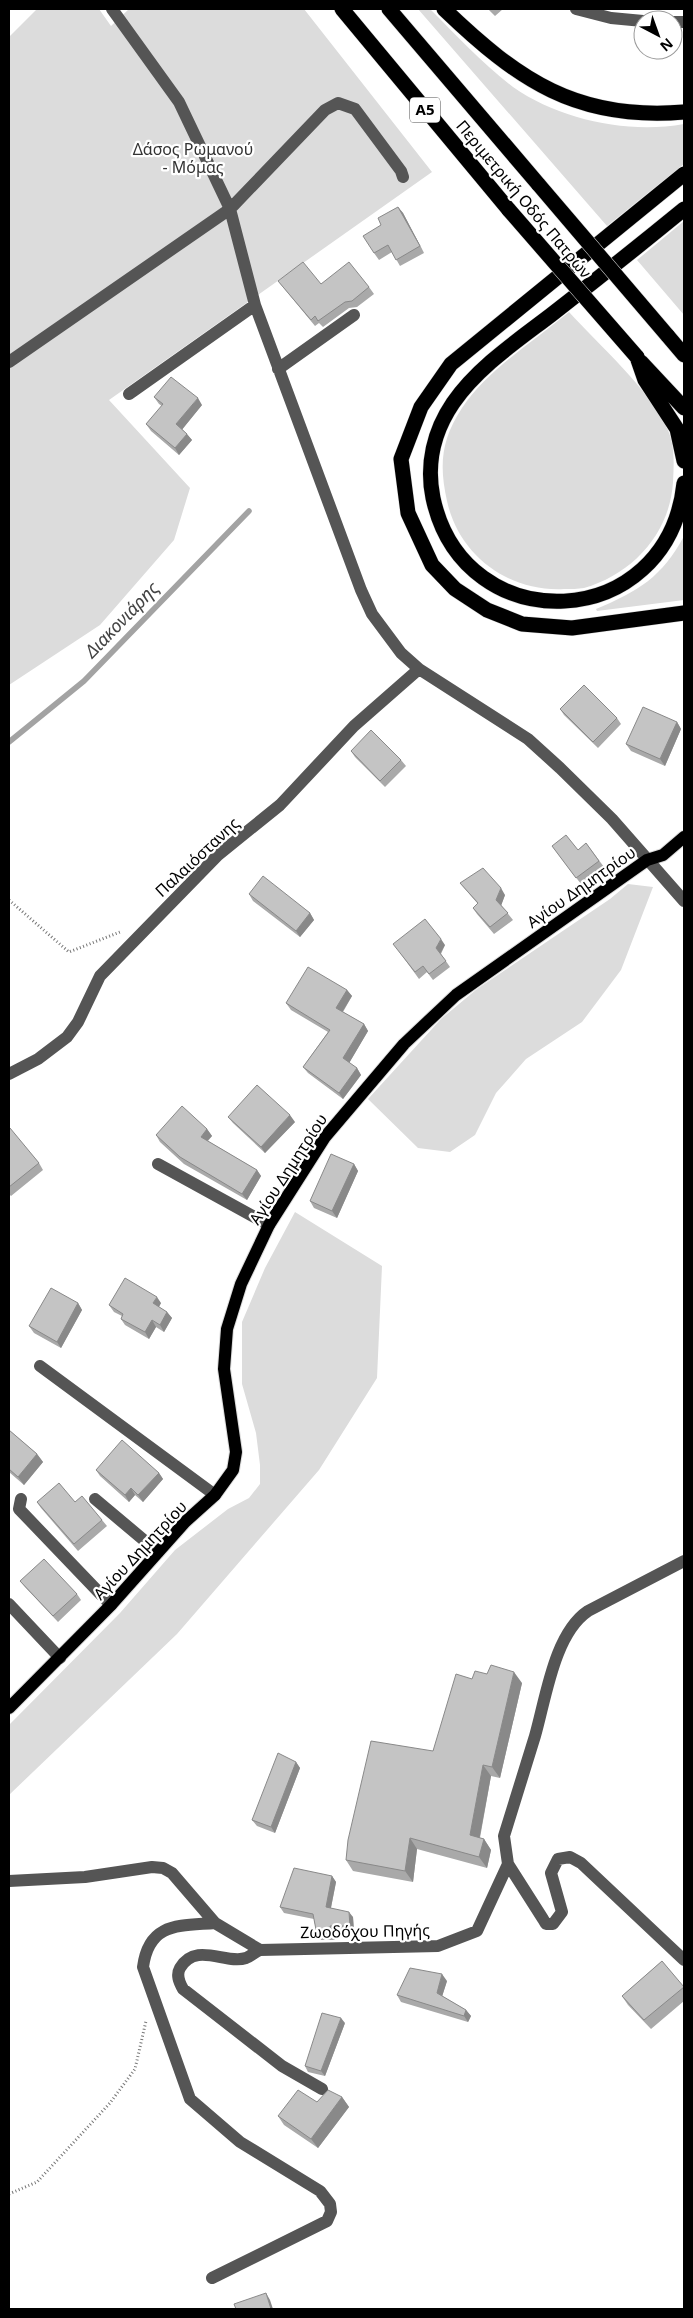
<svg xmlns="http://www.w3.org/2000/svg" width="693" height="2318" viewBox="0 0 693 2318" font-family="'Noto Sans',sans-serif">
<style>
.green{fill:#dcdcdc}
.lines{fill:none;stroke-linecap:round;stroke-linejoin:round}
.stream{stroke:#a3a3a3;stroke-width:5.5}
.major-casing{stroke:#dbdbdb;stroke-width:14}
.highway-casing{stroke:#dbdbdb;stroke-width:16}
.path{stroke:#777;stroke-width:3;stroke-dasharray:1 2.5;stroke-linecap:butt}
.minor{stroke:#555;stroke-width:12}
.major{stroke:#000;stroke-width:12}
.highway{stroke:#000;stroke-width:15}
.highway-bridge-casing{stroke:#dbdbdb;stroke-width:16;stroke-linecap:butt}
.highway-bridge{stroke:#000;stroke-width:15}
.wall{fill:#a9a9a9}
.shaded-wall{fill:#898989}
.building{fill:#c4c4c4;stroke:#898989}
.labels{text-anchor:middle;stroke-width:4.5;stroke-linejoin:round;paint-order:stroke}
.shield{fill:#fff;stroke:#4c4c4c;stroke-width:1}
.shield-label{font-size:15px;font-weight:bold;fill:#000}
.park-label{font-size:16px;fill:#333;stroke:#fff}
.street-label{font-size:16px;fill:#000;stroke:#fff}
.water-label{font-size:18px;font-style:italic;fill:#444;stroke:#fff}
</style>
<rect width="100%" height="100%" fill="#fff"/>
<path class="green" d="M37,9H99L111,26L129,9H304L432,172L109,400L190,488L174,540L100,625L9,685V37Z
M418,9H430C457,36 483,64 513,87C560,120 628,134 684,124V164L607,226Z
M684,221V315L637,260Z
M569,312C597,343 651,391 667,428C675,445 674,463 673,482C670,533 633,574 584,588C578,589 571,589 564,589C509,592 459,556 447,501C439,465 441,440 462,408C488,369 533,342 569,312Z
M684,536V600L597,611L596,609C639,591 662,577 684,536Z
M628,884L653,887L621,970L582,1022L526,1059L496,1093L475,1135L450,1152L418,1148L368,1099L441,1019L477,989L610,899Z
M295,1212L382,1266L377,1378L319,1470L177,1634L9,1795V1725L120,1613L175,1550L228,1509L249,1498L260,1484V1465L256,1433L242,1384V1322L265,1268Z"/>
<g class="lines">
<path class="stream" d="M9,742L84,681L249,511"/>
<g class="major-casing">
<path id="major" d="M9,1708L111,1605L185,1522L215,1495L233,1470L236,1452L224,1369L227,1329L241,1284L269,1225L325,1137L404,1044L456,995L647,860L663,855L684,837"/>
</g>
<g class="highway-casing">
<path id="highway" d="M342,9L509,210
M389,9L539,185
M444,9C518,80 577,121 684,112
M684,174L451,364L421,407L401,459L408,513L432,565L455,589L487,610L522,624L572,628L684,613
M684,209C640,245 596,280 551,315C517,341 478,367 453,403C434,431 426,464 433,498C464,642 668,634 684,483
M667,335L684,355
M637,357L645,380L677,429L684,461
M641,362L684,408"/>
</g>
<path class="path" d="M9,900L69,952L120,932
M9,2194L37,2182L110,2103L135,2069L146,2021"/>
<path class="minor" d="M112,9L179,102L230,209L255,305L361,590L372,614L401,653L419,669L528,739L560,768L612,819L684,901
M576,9L611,18L643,21
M673,22H684
M9,362L230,209L325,110L338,103L355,109L401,171L403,177
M278,369L354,315
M129,394L255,305
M9,1074L38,1059L67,1037L78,1022L100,976L218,855L280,805L354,726L419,669
M158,1164L269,1225
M40,1366L215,1495
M21,1499L19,1509L111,1605
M95,1499L158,1552
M9,1604L60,1658
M508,1864L543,1919L546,1924H553L562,1912L551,1873L558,1859L570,1857L581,1863L684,1960
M9,1881L85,1877L152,1867L163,1868L172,1873L215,1923L260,1950L438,1946L477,1931L508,1864L504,1836C514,1803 525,1769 535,1736C546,1698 554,1634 588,1611L684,1561
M260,1950C255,1952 251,1956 246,1958C226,1965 196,1941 180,1968C176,1975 179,1982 183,1989L282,2066L322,2089
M212,2278L327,2221L331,2212L330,2204L320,2191L240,2142L190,2099L143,1967C149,1922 179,1926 215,1923"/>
<use href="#major" class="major"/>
<use href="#highway" class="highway"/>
<g class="highway-bridge-casing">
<path id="highway-bridge" d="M539,185L667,335
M509,210L637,357"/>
</g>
<use href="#highway-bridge" class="highway-bridge"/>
</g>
<path class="wall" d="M488,9H503L495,16Z
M398,207L403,213L424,253L400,266L392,252L379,260L374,253L381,225Z
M278,281L369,287L374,294L357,307L349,308L323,327L319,323L315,326Z
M154,397L202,405L182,429L192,440L179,455L151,431L146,424L162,406L159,404Z
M560,709L617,718L621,724L598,748L564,715Z
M677,722L681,729L665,766L631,751L626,744Z
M351,751L401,760L406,766L385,787L355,757Z
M586,843L604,867L581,884L552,846L578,850Z
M460,883L505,895L501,905L513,920L494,934L477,914L473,908L478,904L465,889Z
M249,894L310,913L314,920L300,937L253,901Z
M445,945L441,954L450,967L433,980L427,972L419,979L398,950Z
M347,990L352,996L343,1012L364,1024L368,1031L349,1063L357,1068L361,1075L343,1099L308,1073L303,1067L328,1032L291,1010L286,1003Z
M228,1117L295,1122L265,1153L233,1123Z
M9,1129L39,1163L43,1170L11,1196L9,1194Z
M207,1129L212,1136L208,1141L257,1170L261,1176L247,1200L184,1164L160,1142L156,1135Z
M354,1164L358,1171L337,1218L314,1208L310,1201Z
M78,1303L82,1310L61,1348L34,1333L29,1326Z
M161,1303L159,1307L167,1312L172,1318L164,1332L156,1327L149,1339L125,1325L121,1319L122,1316L114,1312L109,1305Z
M9,1430L37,1454L43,1462L24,1485L9,1472Z
M96,1470L159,1473L163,1479L143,1502L135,1495L129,1502L100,1476Z
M37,1502H75L102,1520L107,1526L78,1551L41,1508Z
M20,1581L77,1594L81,1600L58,1622L25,1587Z
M472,1679L522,1683L500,1778L491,1776L480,1838L484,1839L491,1850L487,1868L417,1849L413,1882L353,1871L346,1860L433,1751Z
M296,1762L300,1768L275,1833L257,1826L252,1820Z
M332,1876L336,1882L331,1908L353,1917L354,1932H334L335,1940H321L317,1935L314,1919L284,1913L280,1907Z
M662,1961L684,1988V2001L651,2029L628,2005L622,1996Z
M447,1981L442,1996L466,2010L471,2016L468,2022L401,2002L397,1995Z
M345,2023L325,2076L308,2072L305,2066Z
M342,2097L349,2107L318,2148L284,2125L278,2116L317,2102Z"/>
<path class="shaded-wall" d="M398,207L403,213L424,253L420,246Z
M198,398L202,405L181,431L176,424Z
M187,434L192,440L179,455L175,448Z
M677,722L681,729L665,766L660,759Z
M501,888L505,895L501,906L496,900Z
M310,913L314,920L300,937L296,931Z
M441,939L445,945L440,954L436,948Z
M347,990L352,996L341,1014L336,1008Z
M364,1024L368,1031L348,1065L343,1058Z
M357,1068L361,1075L343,1099L339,1093Z
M290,1115L295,1122L265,1153L261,1147Z
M207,1129L212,1136L205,1143L201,1137Z
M354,1164L358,1171L337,1218L332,1211Z
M257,1170L261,1176L247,1200L242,1194Z
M157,1297L161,1303L157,1310L153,1303Z
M78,1303L82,1310L61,1348L57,1342Z
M167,1312L172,1318L164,1332L160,1325Z
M152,1320L156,1327L149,1339L145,1332Z
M37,1454L43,1462L24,1485L18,1477Z
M159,1473L163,1479L143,1502L138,1495Z
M131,1488L135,1495L129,1502L125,1495Z
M514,1672L522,1683L500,1778L492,1767Z
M296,1762L300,1768L275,1833L271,1827Z
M483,1765L491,1776L478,1846L470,1835Z
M410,1838L417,1849L413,1882L405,1871Z
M484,1839L491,1850L487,1868L479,1857Z
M332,1876L336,1882L330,1912L326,1907Z
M349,1912L353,1917L354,1932L350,1926Z
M330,1926L334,1932L335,1940L331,1934Z
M442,1974L447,1981L441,2000L437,1993Z
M466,2010L471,2016L468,2022L464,2016Z
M341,2018L345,2023L325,2076L321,2071Z
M342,2097L349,2107L318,2148L311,2139Z
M266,2293L270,2300L273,2309H271Z"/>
<path class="building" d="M398,207L420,246L396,260L388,245L374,253L363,236L381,225L378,218Z
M303,262L321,284L349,262L369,287L352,301L345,302L318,321L315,316L311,320L278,281Z
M171,377L198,398L176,424L187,434L175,448L146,424L163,404L154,397Z
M584,685L617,718L593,742L560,709Z
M643,707L677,722L660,759L626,744Z
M371,730L401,760L380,781L351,751Z
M566,835L578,850L586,843L599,861L576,878L552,846Z
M483,868L501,888L496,900L508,913L490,927L473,908L478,903L460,883Z
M263,876L310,913L296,931L249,894Z
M425,919L441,939L436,948L446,961L429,974L423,966L415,972L393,944Z
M308,967L347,990L336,1008L364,1024L343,1058L357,1068L339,1093L303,1067L330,1030L286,1003Z
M257,1085L290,1115L261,1147L228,1117Z
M182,1106L207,1129L201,1137L257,1170L242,1194L180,1157L156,1135Z
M10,1128L39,1163L9,1187V1129Z
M331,1154L354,1164L332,1211L310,1201Z
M125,1278L157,1297L153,1303L167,1312L160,1325L152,1320L145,1332L121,1319L123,1314L109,1305Z
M51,1288L78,1303L57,1342L29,1326Z
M9,1430L37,1454L18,1477L9,1469Z
M122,1440L159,1473L138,1495L131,1488L125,1495L96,1470Z
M59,1483L75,1502L82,1496L102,1520L74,1544L37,1502Z
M44,1559L77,1594L53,1616L20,1581Z
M491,1665L514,1672L492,1767L483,1765L470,1835L484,1839L479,1857L410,1838L405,1871L346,1860L348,1840L371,1741L433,1751L456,1674L472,1679L475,1671L487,1674Z
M278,1753L296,1762L271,1827L252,1820Z
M294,1868L332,1876L326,1907L349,1912L350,1926H330L331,1934L317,1935L313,1914L280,1907Z
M662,1961L684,1987L644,2020L622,1996Z
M410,1968L442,1974L437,1993L466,2010L464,2016L397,1995Z
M322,2013L341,2018L321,2071L305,2066Z
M298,2090L317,2102L328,2090L342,2097L311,2139L278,2116Z
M266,2293L271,2309H236L234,2304Z"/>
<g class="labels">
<rect class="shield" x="410" y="97.5" width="30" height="25" rx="4"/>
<g class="shield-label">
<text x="425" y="115">Α5</text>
</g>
<g class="park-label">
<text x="193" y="155">Δάσος Ρωμανού<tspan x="193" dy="18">- Μόμας</tspan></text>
</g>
<g class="street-label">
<text transform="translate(524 199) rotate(50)" y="6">Περιμετρική Οδός Πατρών</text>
<text transform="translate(197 857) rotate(-43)" y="6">Παλαιόστανης</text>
<text transform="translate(581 887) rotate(-35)" y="6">Αγίου Δημητρίου</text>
<text transform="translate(288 1169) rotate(-57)" y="6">Αγίου Δημητρίου</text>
<text transform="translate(140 1550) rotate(-47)" y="6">Αγίου Δημητρίου</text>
<text transform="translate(365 1931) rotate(-1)" y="6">Ζωοδόχου Πηγής</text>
</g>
<g class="water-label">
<text transform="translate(122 620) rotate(-46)" y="6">Διακονιάρης</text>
</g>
</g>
<rect width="693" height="2318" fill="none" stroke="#000000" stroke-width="20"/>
<g transform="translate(658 35) rotate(139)"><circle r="24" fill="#ffffff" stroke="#999999"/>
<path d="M0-4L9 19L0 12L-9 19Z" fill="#000000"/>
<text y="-8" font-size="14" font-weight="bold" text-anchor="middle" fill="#000000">N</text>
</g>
</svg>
